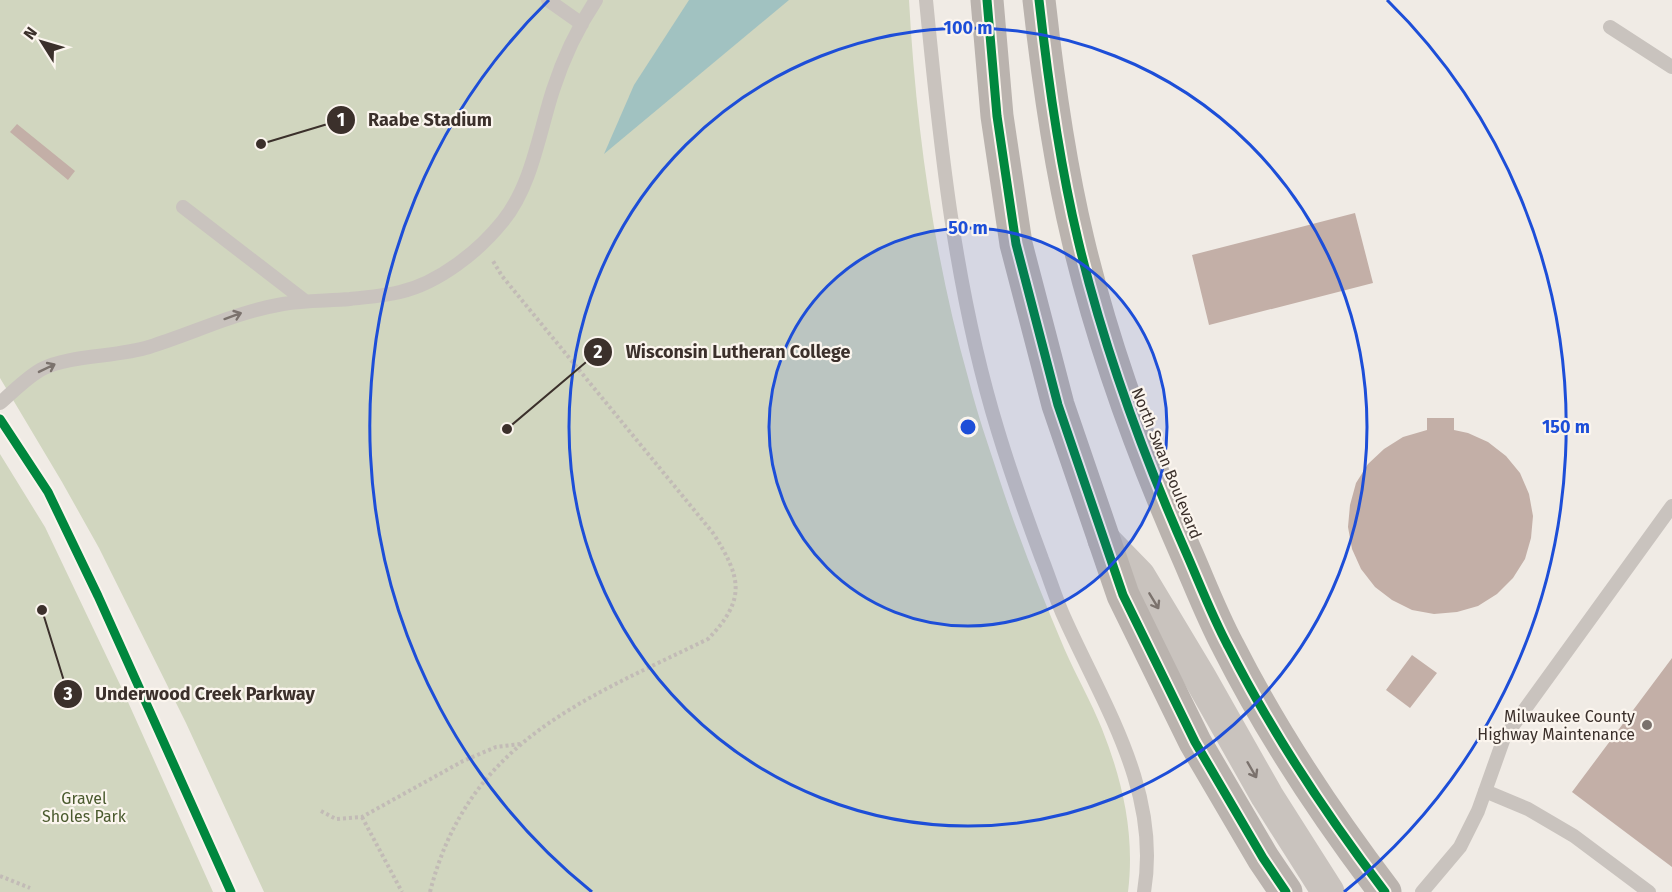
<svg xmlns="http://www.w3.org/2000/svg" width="1672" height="892" viewBox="0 0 1672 892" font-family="'Fira Sans',sans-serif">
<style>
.green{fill:#d1d6bf}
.water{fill:#a1c2c1}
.building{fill:#c3afa7}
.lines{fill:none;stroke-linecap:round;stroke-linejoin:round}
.path{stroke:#c2bbb6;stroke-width:4;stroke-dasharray:3 3;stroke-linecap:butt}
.service{stroke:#c9c3be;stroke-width:14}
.tertiary{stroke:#c9c3be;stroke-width:33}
.secondary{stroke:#bab3ae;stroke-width:33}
.cycleway-casing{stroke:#fbf5ee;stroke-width:13}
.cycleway{stroke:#00873e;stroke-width:9}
.oneway{stroke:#7b726d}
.ring{fill:none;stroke:#1d4ed8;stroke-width:3}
.poi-dot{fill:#7a716c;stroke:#fbf5ee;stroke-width:2}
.labels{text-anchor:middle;stroke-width:4.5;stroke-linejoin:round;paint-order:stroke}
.street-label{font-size:16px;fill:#3b302b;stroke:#fbf5ee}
.poi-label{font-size:16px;fill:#3b302b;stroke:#fbf5ee;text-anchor:end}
.park-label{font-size:16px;fill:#4a5a2e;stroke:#fbf5ee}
.centre{fill:#1d4ed8;stroke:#fbf5ee;stroke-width:3}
.ring-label{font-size:18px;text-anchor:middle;font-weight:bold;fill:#1d4ed8;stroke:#fbf5ee;stroke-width:4.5;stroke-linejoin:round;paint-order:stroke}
.leader{fill:none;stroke:#3b302b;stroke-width:2}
.callout-dot{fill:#3b302b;stroke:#fbf5ee;stroke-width:2}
.mark-label{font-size:18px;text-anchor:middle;font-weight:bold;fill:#fff}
.callout-label{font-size:18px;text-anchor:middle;font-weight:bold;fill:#3b302b;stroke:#fbf5ee;stroke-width:4.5;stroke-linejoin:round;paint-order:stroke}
</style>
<rect width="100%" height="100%" fill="#f0ebe5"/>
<path class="green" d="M0,0H909C916,128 934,258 969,381C977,413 988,444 998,475C1017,534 1040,591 1064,648C1076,676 1091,701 1102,729C1123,782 1135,835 1128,892H264L186,723L99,548L62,482L0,378Z
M0,454L45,527L124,693L213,892H0Z"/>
<path class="water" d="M689,0H789L604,154L634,85Z"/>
<path class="building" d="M17,124L75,171L68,180L10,132Z
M1355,213L1373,283L1209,325L1192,255Z
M1427,418H1454V430L1468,433L1488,442L1506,456L1520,473L1529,494L1533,516L1531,538L1525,559L1513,578L1497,594L1478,606L1457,612L1434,614L1412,610L1392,600L1375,587L1361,569L1352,549L1348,527L1350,505L1356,483L1368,464L1384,449L1403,437L1427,430Z
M1412,655L1437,673L1410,708L1386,690Z
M1672,658V867L1572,792Z"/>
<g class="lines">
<path class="path" d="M321,811L336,819L362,817L463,761L496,747L520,744
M362,817L402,892
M0,876L30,888
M430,892C468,742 583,700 708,639C747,599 741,577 713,533L502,276L493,261"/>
<path class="service" d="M548,0L582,24
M926,0C940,145 955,291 998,431C1011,474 1026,516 1042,559C1050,579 1056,600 1065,619C1104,706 1161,792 1144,892
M1610,27L1672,67
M183,207L305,301
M0,403C13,392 27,377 42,369C68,355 118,357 149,347C194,333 236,312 283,304C305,300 328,301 350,299C367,297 384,296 400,292C439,283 479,251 503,221C532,185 539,133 553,90C563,59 578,27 596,0
M1485,791L1528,809L1574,836L1649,892
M1422,892L1460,847L1478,811L1504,738L1672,506"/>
<path class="tertiary" d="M1104,540L1139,576L1199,676L1267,796L1328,892"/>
<path class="secondary" d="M987,0L997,116L1016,244L1058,405L1123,595L1195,742L1263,858L1286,892
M1039,0C1048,81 1059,161 1078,240C1104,349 1143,455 1188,557C1201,587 1213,618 1228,646C1271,731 1328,817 1385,892"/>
<g class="cycleway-casing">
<path id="cycleway" d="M987,0L997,116L1016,244L1058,405L1123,595L1195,742L1263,858L1286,892
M1039,0C1048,81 1059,161 1078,240C1104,349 1143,455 1188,557C1201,587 1213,618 1228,646C1271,731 1328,817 1385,892
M0,419L48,492L98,596L231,892"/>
</g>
<use href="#cycleway" class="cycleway"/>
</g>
<defs><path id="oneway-shaft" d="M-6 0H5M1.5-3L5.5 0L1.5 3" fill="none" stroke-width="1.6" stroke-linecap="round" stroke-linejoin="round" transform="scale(1.5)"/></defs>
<g class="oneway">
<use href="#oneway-shaft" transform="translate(233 316) rotate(-20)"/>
<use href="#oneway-shaft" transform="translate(47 368) rotate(-26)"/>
<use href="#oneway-shaft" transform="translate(1154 601) rotate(59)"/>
<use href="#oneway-shaft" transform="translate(1252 770) rotate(60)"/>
</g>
<circle cx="968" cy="427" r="199" fill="#1d4ed8" fill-opacity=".12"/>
<g class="ring">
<circle cx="968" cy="427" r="199"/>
<circle cx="968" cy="427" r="399"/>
<path d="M592 892A598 598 0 0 1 549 0M1387 0A598 598 0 0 1 1344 892"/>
</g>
<circle class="poi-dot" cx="1647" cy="725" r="6"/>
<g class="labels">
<g class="street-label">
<text transform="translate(1167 463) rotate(68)" y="6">North Swan Boulevard</text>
</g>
<g class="poi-label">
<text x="1635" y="722">Milwaukee County<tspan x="1635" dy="18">Highway Maintenance</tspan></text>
</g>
<g class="park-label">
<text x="84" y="804">Gravel<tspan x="84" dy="18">Sholes Park</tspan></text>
</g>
</g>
<circle cx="968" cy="427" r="9" class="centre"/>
<g class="ring-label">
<text x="968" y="34">100 m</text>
<text x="968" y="234">50 m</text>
<text x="1566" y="433">150 m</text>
</g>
<path class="leader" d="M261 144L341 120M507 429L598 352M42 610L68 694"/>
<g class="callout-dot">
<circle cx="261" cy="144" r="6"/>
<circle cx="507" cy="429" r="6"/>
<circle cx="42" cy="610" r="6"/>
<circle cx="341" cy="120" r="15"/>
<circle cx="598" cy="352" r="15"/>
<circle cx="68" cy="694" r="15"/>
</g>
<g class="mark-label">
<text x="341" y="126">1</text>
<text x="598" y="358">2</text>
<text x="68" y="700">3</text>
</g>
<g class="callout-label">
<text x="430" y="126">Raabe Stadium</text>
<text x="738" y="358">Wisconsin Lutheran College</text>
<text x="205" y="700">Underwood Creek Parkway</text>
</g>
<g transform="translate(42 42) rotate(307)" stroke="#fbf5ee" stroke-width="4.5" paint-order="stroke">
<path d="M0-4.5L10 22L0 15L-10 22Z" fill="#3b302b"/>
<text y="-9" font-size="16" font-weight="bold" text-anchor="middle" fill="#3b302b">N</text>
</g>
</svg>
